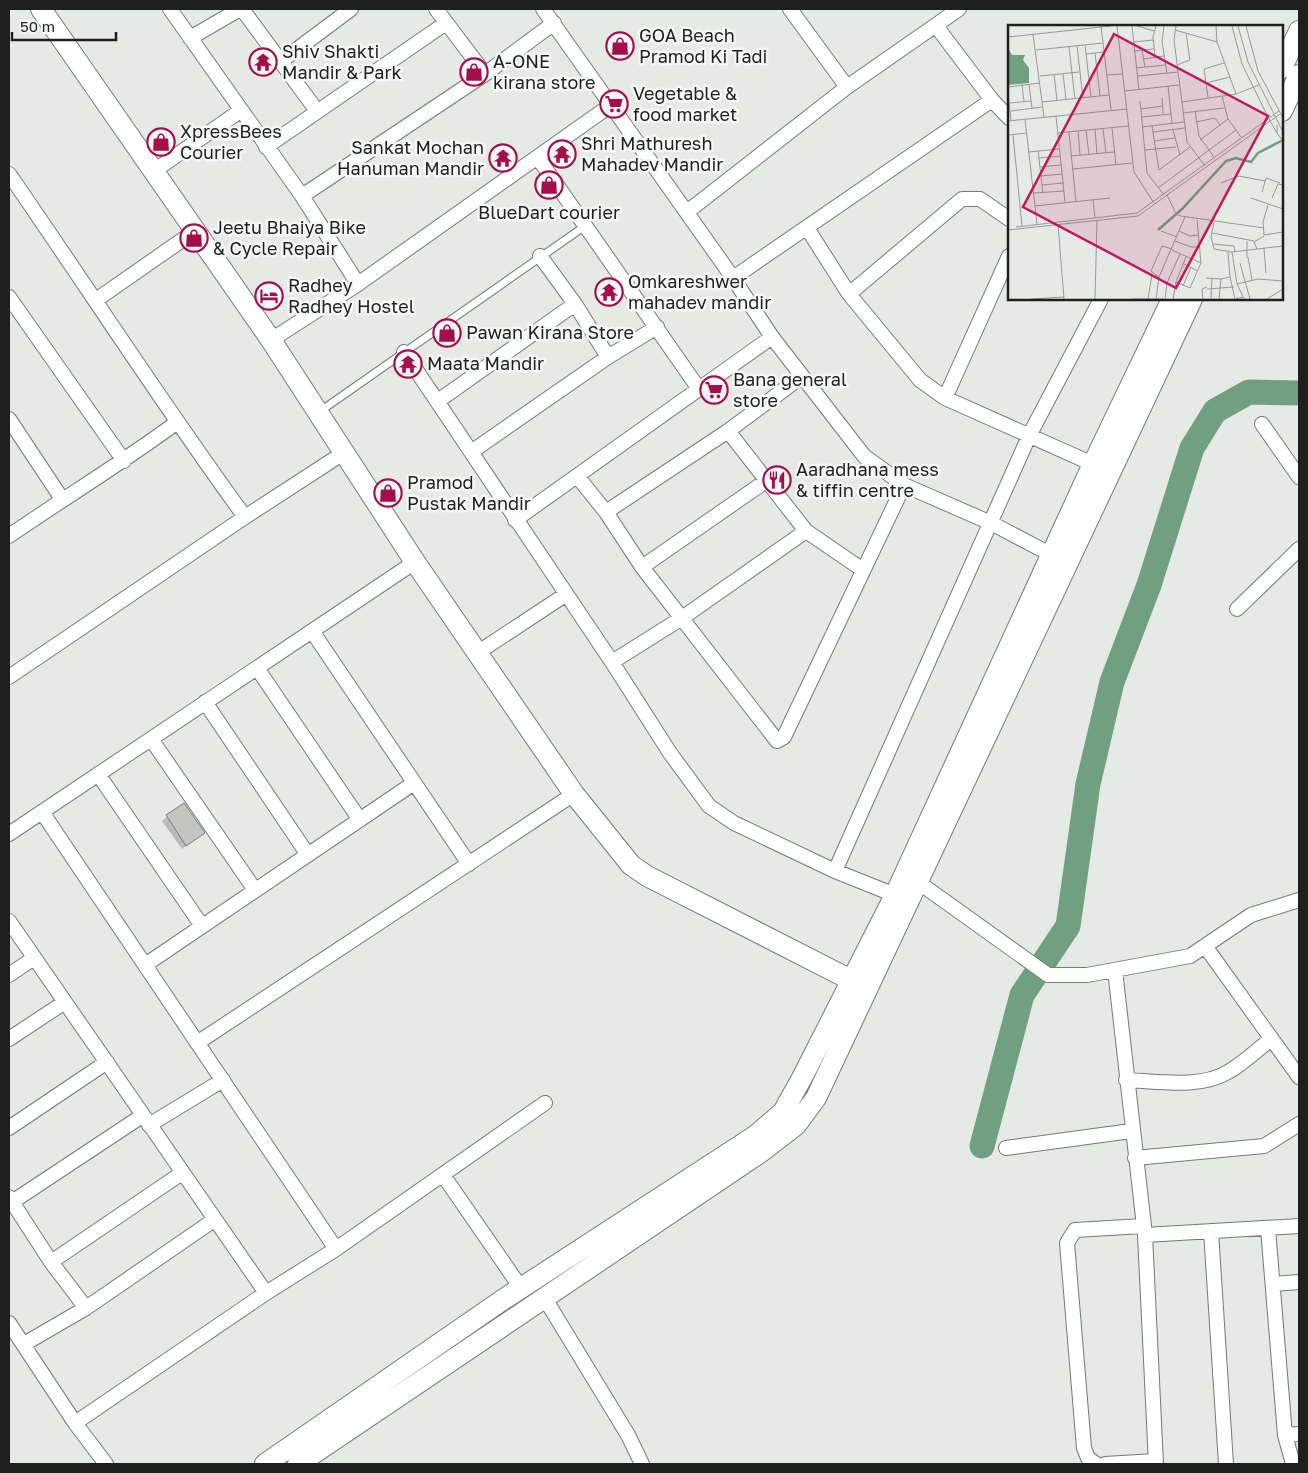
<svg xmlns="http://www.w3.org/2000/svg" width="1308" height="1473" viewBox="0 0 1308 1473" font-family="'Golos Text',sans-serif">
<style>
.shadow{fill:#0003}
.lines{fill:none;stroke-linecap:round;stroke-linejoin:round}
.river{stroke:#719f82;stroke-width:25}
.building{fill:#c2c6c3;stroke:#7c7f7d}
.lane-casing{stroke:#767977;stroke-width:9}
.street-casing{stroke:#767977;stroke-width:16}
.secondary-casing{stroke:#767977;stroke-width:22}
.lane{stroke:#fff;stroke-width:7}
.street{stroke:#fff;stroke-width:14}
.secondary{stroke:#fff;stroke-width:20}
.labels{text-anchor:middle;stroke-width:5;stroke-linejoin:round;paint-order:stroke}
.poi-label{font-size:18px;fill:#1e1f1e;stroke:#f3f7f5;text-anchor:start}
.inset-river{fill:none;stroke:#719f82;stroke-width:2.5}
.inset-road{fill:none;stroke:#969997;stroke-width:1}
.view{fill:#c2185b;fill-opacity:0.15;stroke:#c2185b;stroke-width:2.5}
.inset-edge{fill:none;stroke:#1e1f1e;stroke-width:2.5}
</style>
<rect width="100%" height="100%" fill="#e6eae7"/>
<path class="shadow" d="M184,804L204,833L182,849L162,821Z"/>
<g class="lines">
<path class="river" d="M982,1146L1022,995L1068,926L1088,784L1112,682L1149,585L1192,448L1215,411L1249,392L1299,393"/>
</g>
<path class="building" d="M184,803L205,833L186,846L166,815Z"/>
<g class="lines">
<g class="lane-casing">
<path id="lane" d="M319,412L585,226"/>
</g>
<g class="street-casing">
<path id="street" d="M170,9L302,196L358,284
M242,9L317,111
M436,9L485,74
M543,9L733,278L772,337L864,456L904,485L991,523L1052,555L1060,556
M790,9L847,87
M936,26L992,100L1009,118
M190,38L240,9
M280,62L351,9
M266,147L446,23
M538,158L699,389
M154,171L240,111
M9,174C88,288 163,405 245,517
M302,196L485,74L554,23
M687,212L847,87L959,9
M807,228L849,294L920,380L945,398L1093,464
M540,256L575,304L608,357
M733,278L992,100
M849,294L962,199H980L1009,219
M9,297L124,461
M96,300L195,231
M271,340L358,284L611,105
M404,352L612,662L670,753L709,806L734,823L835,871L895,895
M945,398L1009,256
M438,401L575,304
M9,419L62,499
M1262,424L1299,477
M728,431L806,531L863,570
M471,452L608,357L657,327
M577,476L606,512L642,567L777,741L784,737L904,485
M606,512L728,431L801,377
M515,520L772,337
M9,536C64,498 122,463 176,423
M642,567L766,481
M1237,609L1299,549
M312,631L469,864
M477,653L565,595
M612,662L682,618L806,531
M257,668L360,820
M9,677L245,517L345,452
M205,702L308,855
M151,739L255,890
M98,774L202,926
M42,812L336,1249
M9,834L415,562
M835,871L1030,434L1101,299
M918,882L1048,975H1087L1190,956L1251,915L1299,900
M9,921L266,1293
M1205,946L1299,1077
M145,965L414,783
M1115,970L1145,1235L1156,1464
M9,975L34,958
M9,1039L65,1002
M197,1043L574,794
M1126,1080C1157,1081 1200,1089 1228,1072C1244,1063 1257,1050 1271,1039
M149,1125L223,1080
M9,1128L107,1062
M1006,1148L1131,1131
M1135,1158L1264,1146L1299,1124
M443,1175L521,1288
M9,1197L51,1262L86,1308
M12,1202L142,1116
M1268,1229L1285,1435L1293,1464
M1211,1231L1226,1464
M1145,1235L1299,1226
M51,1262L182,1173
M1273,1284L1299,1282
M544,1297L628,1435L642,1464
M9,1323L75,1423L106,1464
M24,1344L86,1308L214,1220
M75,1423L266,1293L336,1249L545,1103
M1285,1435L1299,1434
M1096,1464L1088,1458L1084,1448L1067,1243L1075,1230L1143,1226
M1105,1464L1155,1461"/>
</g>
<g class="secondary-casing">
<path id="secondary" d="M41,9L271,340L415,562L574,794L631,865L647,876L851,980L863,983
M1282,68L1299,31
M1282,111L1299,75
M265,1464L501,1301L755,1136L783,1112L803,1076L895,895L1093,464L1172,299
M298,1464L761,1152L796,1125L816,1098C943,832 1067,565 1192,299"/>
</g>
<use href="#lane" class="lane"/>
<use href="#street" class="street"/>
<use href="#secondary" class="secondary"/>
</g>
<defs>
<g id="shop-ring" transform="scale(1.4375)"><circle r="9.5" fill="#f3f7f5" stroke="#a40e4a" stroke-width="1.5"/><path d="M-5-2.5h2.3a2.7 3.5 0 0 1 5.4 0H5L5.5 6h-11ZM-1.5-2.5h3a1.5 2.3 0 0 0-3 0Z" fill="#a40e4a"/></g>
<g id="temple-ring" transform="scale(1.4375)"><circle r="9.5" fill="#f3f7f5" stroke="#a40e4a" stroke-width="1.5"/><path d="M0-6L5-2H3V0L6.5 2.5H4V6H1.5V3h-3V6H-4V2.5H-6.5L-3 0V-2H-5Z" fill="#a40e4a"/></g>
<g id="supermarket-ring" transform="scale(1.4375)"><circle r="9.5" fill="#f3f7f5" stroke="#a40e4a" stroke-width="1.5"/><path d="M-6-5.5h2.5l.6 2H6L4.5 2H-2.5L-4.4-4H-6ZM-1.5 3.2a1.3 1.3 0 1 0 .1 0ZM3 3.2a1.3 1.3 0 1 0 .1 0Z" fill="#a40e4a"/></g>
<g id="hotel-ring" transform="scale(1.4375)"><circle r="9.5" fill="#f3f7f5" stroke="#a40e4a" stroke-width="1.5"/><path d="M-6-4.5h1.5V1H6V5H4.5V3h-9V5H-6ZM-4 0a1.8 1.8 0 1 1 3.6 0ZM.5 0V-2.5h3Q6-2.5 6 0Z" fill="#a40e4a"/></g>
<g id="restaurant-ring" transform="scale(1.4375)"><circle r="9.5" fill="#f3f7f5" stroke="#a40e4a" stroke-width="1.5"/><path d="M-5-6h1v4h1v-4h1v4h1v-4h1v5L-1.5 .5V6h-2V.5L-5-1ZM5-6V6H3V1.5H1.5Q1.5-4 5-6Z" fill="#a40e4a"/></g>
</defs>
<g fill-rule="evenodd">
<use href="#shop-ring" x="620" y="46"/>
<use href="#temple-ring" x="263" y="62"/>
<use href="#shop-ring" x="474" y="72"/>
<use href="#supermarket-ring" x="614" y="104"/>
<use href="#shop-ring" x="161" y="142"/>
<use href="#temple-ring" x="562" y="154"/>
<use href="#temple-ring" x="503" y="158"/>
<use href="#shop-ring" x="549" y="185"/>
<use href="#shop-ring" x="194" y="238"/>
<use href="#temple-ring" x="609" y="292"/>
<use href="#hotel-ring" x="269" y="296"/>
<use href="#shop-ring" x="447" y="333"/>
<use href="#temple-ring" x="408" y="364"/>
<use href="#supermarket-ring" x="714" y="390"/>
<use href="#restaurant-ring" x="777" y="480"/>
<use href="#shop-ring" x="388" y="493"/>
</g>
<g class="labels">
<g class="poi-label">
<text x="639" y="42">GOA Beach<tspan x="639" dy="21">Pramod Ki Tadi</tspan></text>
<text x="282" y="58">Shiv Shakti<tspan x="282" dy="21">Mandir &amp; Park</tspan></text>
<text x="493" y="68">A-ONE<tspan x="493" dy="21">kirana store</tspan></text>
<text x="633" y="100">Vegetable &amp;<tspan x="633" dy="21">food market</tspan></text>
<text x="180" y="138">XpressBees<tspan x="180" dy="21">Courier</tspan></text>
<text x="581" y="150">Shri Mathuresh<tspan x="581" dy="21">Mahadev Mandir</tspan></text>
<text x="484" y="154" text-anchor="end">Sankat Mochan<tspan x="484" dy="21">Hanuman Mandir</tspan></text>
<text x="549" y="219" text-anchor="middle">BlueDart courier</text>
<text x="213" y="234">Jeetu Bhaiya Bike<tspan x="213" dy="21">&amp; Cycle Repair</tspan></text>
<text x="628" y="288">Omkareshwer<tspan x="628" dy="21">mahadev mandir</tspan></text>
<text x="288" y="292">Radhey<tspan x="288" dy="21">Radhey Hostel</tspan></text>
<text x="466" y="339">Pawan Kirana Store</text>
<text x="427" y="370">Maata Mandir</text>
<text x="733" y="386">Bana general<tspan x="733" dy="21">store</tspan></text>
<text x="796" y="476">Aaradhana mess<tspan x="796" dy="21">&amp; tiffin centre</tspan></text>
<text x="407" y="489">Pramod<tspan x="407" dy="21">Pustak Mandir</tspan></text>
</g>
</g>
<g transform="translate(1008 25)">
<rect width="275" height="275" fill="#e6eae7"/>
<path d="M0,23L4,30H17L15,35L21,43V58L0,60Z" fill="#719f82"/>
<path class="inset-river" d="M150,205L174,184L218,136L228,133L243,137L250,128L275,115"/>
<path class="inset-road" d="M93,1L103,85M109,1L126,147L146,178M124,1L131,65M129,1L146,6M156,1L154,16L159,48M168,1L166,15L179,117L197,141M208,1L209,17L228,69M224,1L234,39L260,92M230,1L240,37L275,107M238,1L250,46L275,93M167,5L209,17M25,9L36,92M0,12L103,1M126,17L145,15M77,20L83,72M69,21L75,73M61,22L67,74M28,25L95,18M134,25L137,42M126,26L146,24M87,28L92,71M78,29L96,27M147,32L145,12L148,1M135,34L156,31M169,40L182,35L178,8M128,43L157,40M55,49L58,74M46,50L49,75M99,50L115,49M32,51L71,47M130,51L170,47M198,58L222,52M14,60L16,76M21,60L24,83M160,61L164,98M0,62L32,58M117,66L171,60M0,69L3,95M214,71L220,94L233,112M200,72L196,44L216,38M154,73L155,89M132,76L139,148L156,170M34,77L101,70M174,77L228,69L251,60M2,78L23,76M133,84L155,81M3,86L34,82M187,86L191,111L206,132M175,88L216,83M48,91L57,177M134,92L163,89M17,94L29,199M261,94L269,108M0,96L119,84M188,97L207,93L212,100M269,100V108L275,116M144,101L151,145L182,122M134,102L176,97M104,103L108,140M87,104L89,129M95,104L98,128M78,105L81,130M165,105L172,130M70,106L72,130M61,107L68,177M145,107L177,103M49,108L120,101M0,110L19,108M5,110L14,201M192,115L220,94M146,116L166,113M137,125L168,122M30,126L35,168M20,127L51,124M63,131L106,127M31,133L52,131M32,142L53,140M65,144L124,138M33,151L54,149M213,158L231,151L257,156M34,160L55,158M150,163L228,105M254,167L258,153L272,158M26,168L56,166M159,170L168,189L173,191L256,203M243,173L275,184M264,173L270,159L275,160M85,175L87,193M260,180L255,197L256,210L275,207M27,181L102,173M189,195L193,238M206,197L203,212L206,224L224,227L229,259L250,254L275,256M50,199L56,274M8,202L129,188L271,86M0,205L130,191L272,89M153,206L169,212M171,206L182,211L191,210M204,208L246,216M167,216L183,222H192M205,219L226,221L227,227M256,223L258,248M249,224L246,217L256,211M164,225L193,238L182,263L168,257M220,227L222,252M224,227L275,221M240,232L244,255M239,233V216M232,238L242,274M176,239L190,246M151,252L143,246L154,221L164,224M198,253L213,254M229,259L236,274M175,261L183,242M199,264L226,262M23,274L56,272M87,274L89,195M124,274H156M140,274L144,249M148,274L151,252L177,192M157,274L159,258L172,229M165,274L168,257L178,232M195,274L194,264L199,262M203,274L204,254M211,274L213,254L222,252L227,274L235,272M259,274L275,264"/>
<path class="view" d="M106,9L260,91L168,263L15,182Z"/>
<rect width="275" height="275" class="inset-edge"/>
</g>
<rect width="1308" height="1473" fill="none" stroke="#1e1f1e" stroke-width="20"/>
<path d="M12 32v8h104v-8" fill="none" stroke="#1e1f1e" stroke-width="2.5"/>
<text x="20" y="32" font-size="15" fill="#1e1f1e" stroke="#f3f7f5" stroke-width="4" paint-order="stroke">50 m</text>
</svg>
